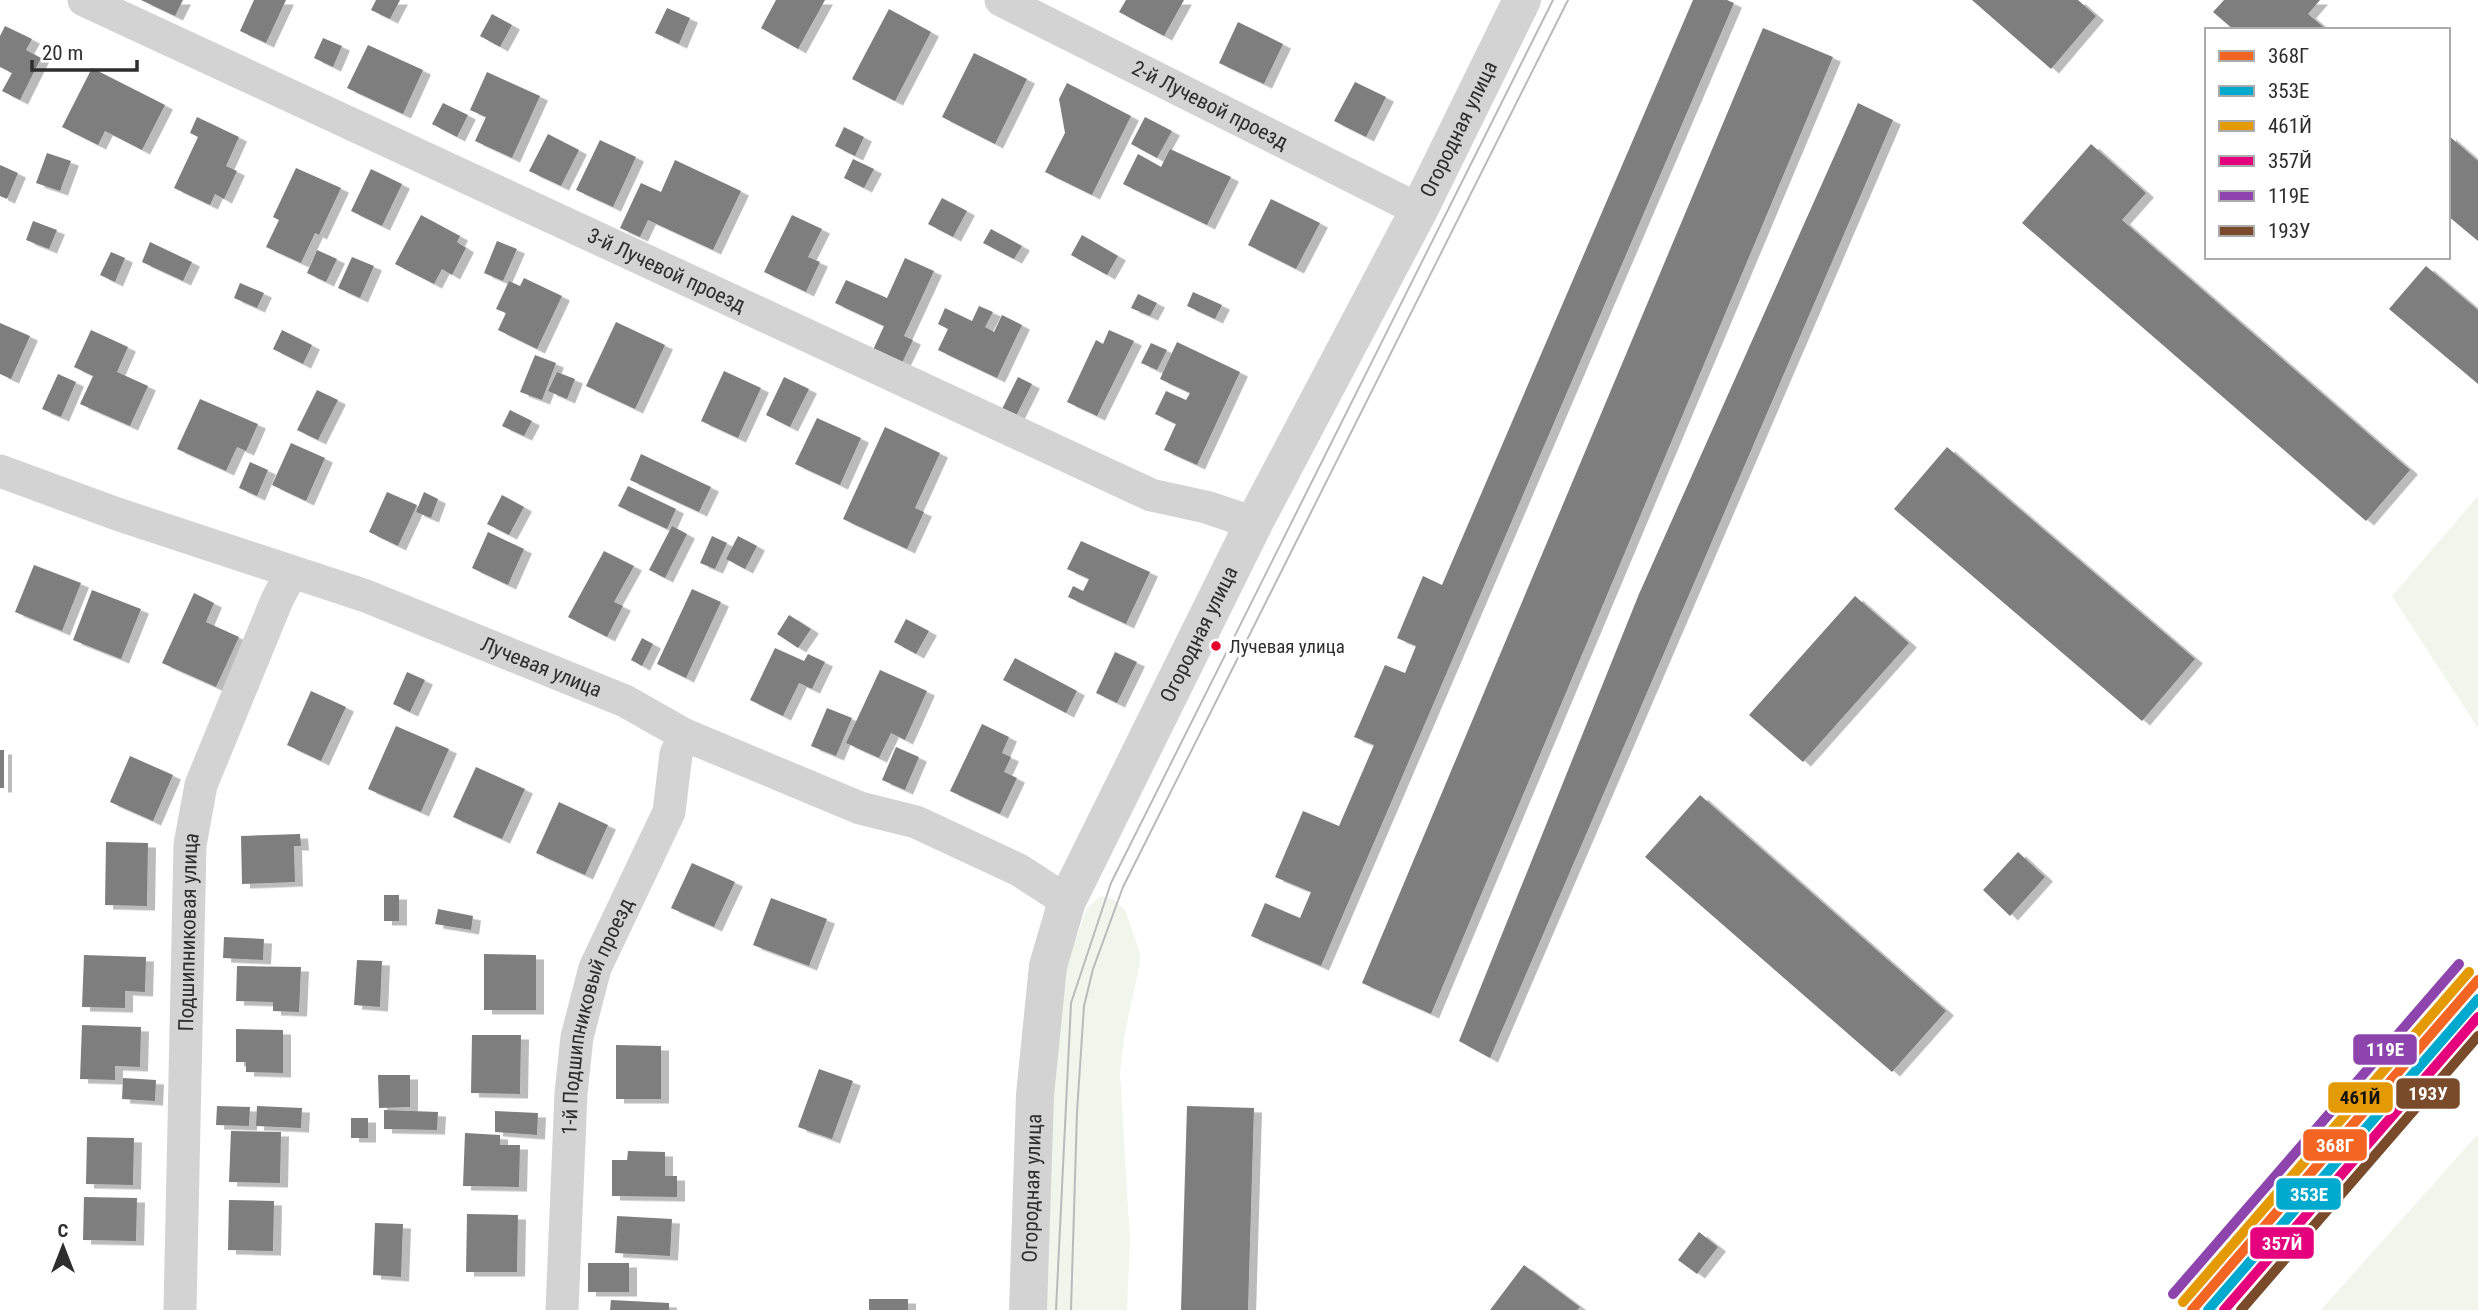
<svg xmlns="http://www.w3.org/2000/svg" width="2478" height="1310" viewBox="0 0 2478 1310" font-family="'Roboto Condensed',sans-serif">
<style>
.green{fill:#f1f5eb}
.building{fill:#7e7e7e;filter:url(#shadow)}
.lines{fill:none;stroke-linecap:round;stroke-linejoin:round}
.minor{stroke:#d3d3d3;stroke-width:33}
.tertiary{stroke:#d3d3d3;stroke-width:38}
.tram{stroke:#bababa;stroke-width:2}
.rail-1-casing{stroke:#fff;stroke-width:16}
.rail-2-casing{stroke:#fff;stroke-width:16}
.rail-3-casing{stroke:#fff;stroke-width:16}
.rail-4-casing{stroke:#fff;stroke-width:16}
.rail-5-casing{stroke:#fff;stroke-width:16}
.rail-6-casing{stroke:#fff;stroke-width:16}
.rail-1{stroke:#f26522;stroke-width:10}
.rail-2{stroke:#00a9ce;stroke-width:10}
.rail-3{stroke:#e39a05;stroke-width:10}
.rail-4{stroke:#e5007d;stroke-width:10}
.rail-5{stroke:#8e44ad;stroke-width:10}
.rail-6{stroke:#7a4b2a;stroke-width:10}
.bus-dot{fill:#e4002b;stroke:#fff;stroke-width:2.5}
.labels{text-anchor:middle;stroke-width:7;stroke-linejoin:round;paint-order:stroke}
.bus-label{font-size:19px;fill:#2e2e2e;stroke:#fff;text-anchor:start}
.street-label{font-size:21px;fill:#2e2e2e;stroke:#fff}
.line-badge{stroke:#fff;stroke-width:2.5}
.badge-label{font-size:19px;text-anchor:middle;font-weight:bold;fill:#fff}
.pale-badge-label{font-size:19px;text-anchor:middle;font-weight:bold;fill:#111}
</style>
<defs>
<filter id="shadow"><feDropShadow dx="8" dy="4.5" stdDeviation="0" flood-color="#0004"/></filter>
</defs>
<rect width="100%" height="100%" fill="#fff"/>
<path class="green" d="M2478,496V728L2392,596Z
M1101,896L1113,899L1125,910L1140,953L1139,967L1124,1037L1120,1073L1130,1241L1127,1310H1046L1052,1095L1065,970L1087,908Z
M2478,1134V1310H2321Z"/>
<path class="building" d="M141,0H183L175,16Z
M254,0H286L266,43L240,31Z
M376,0H400L390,19L371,10Z
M776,0H825L798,49L761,28Z
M1126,0H1184L1164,36L1119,12Z
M1693,0H1727L1734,3L1321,966L1251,936L1265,903L1300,918L1311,892L1275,877L1303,811L1339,826L1374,745L1354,737L1385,665L1405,673L1416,646L1397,638L1423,576L1442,585Z
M1972,0H2078L2096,16L2051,69Z
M2224,0H2320L2308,14L2327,30H2234L2213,12Z
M667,8L690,18L679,44L655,33Z
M889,9L931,32L895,101L852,79Z
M492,14L512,25L500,47L480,36Z
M1238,22L1283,44L1264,84L1219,63Z
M5,26L32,39L26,50L41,58L20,100L2,91L12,73L0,67V36Z
M1763,28L1833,57L1431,1014L1362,983Z
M323,38L342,46L333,67L314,58Z
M368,45L423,70L403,114L347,88Z
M974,53L1027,79L995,144L942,117Z
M92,68L165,105L142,150L105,131L98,145L62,127Z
M487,72L540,96L512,158L475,141L486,117L470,110Z
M1355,82L1386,97L1366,137L1334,121Z
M1067,83L1131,116L1092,195L1045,172L1065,133L1059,99Z
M443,103L468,115L457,137L432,124Z
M1858,103L1893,120L1490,1058L1459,1041L1639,594Z
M197,117L239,137L226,166L237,171L224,199L215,194L210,205L174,188L198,137L190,133Z
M1145,117L1172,131L1157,158L1131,144Z
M844,127L864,137L855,156L835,146Z
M548,134L579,150L561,186L529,171Z
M2448,135L2478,161V241L2448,216Z
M600,140L636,157L613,207L576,190Z
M2091,144L2146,193L2122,220L2410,470L2366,521L2022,223Z
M1170,149L1231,177L1207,225L1123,184L1138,154L1161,167Z
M47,153L71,161L60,191L36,183Z
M853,159L874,169L864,188L844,178Z
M675,160L741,191L713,250L648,220L640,237L620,228L641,183L661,192Z
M0,165L18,173L7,199L0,196Z
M296,168L341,188L319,235L315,233L301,263L266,247L279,220L273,217Z
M371,169L402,184L382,226L351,211Z
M942,198L967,211L953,237L928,224Z
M1271,199L1320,223L1296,269L1248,245Z
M421,215L460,236L457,242L466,248L452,275L442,269L434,284L395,264Z
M792,215L822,229L808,257L820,262L806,292L764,272Z
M33,221L57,230L49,249L26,240Z
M991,229L1022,246L1014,259L983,243Z
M1082,235L1118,256L1107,275L1071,255Z
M497,241L517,249L503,281L484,273Z
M150,242L192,262L183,281L142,262Z
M317,250L337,259L326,282L307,273Z
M111,252L125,258L115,282L100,275Z
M352,257L374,266L360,298L338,288Z
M905,258L934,271L904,336L913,340L901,365L872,352L884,326L835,303L846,280L887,298Z
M2426,266L2478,310V384L2389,309Z
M524,278L562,296L537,349L498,330L506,313L496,309L509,281L520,286Z
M240,283L264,293L257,308L234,298Z
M1193,292L1222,305L1215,319L1187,306Z
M1138,294L1157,303L1150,316L1131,308Z
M979,306L993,312L985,327L994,332L1002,315L1022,325L997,378L938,350L948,329L938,324L945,308L972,321Z
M616,322L665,345L635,409L586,386Z
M0,323L30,336L11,379L0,374Z
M91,330L128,347L117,372L148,386L130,426L80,404L93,376L74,367Z
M282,330L312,345L303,364L273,349Z
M1109,330L1134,341L1097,416L1067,402L1096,340L1103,344Z
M1177,342L1240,372L1197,465L1164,450L1176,424L1155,414L1166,391L1186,400L1190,393L1160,379Z
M1151,343L1167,350L1157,370L1141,363Z
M535,355L556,363L542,400L520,392Z
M724,371L761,388L738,438L701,421Z
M557,372L575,379L567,399L548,391Z
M58,374L76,382L61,417L42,409Z
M784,377L809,389L790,427L766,415Z
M1018,377L1032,384L1016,416L1002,409Z
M317,390L338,400L318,440L297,430Z
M200,399L258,424L246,451L237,447L226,471L177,449Z
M510,410L532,421L524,436L502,426Z
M817,418L861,438L840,485L795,464Z
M885,427L940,453L915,508L924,512L907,549L843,519Z
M291,443L325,458L306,501L272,485Z
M1947,447L2195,659L2142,721L1894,509Z
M641,454L711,487L699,512L630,480Z
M250,462L268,470L257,496L239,488Z
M628,486L676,509L667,529L618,506Z
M387,492L417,505L398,546L369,532Z
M424,492L438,499L431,518L416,512Z
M502,495L524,507L509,535L487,524Z
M672,526L687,534L665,578L649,570Z
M488,532L524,549L508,585L472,568Z
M712,536L727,543L715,569L700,563Z
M738,536L757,546L745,569L726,559Z
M1081,541L1150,572L1126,624L1068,597L1073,586L1083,591L1089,579L1067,569Z
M604,551L634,566L614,602L623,606L607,637L568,617Z
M34,565L81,583L62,631L15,612Z
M692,589L721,602L686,678L657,664Z
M92,590L141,609L121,659L73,640Z
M194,593L214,603L206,622L239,637L216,687L162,663Z
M1855,596L1909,643L1803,762L1749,715Z
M789,615L811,629L798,648L777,634Z
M906,619L929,631L916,654L894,642Z
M642,638L653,644L642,666L631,660Z
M775,648L804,661L808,654L825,662L812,689L799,683L783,716L750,700Z
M1115,652L1137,662L1117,703L1096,693Z
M1015,658L1077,691L1066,713L1003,680Z
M880,670L927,691L905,740L891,733L879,758L846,743Z
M407,672L425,680L410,712L393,704Z
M311,691L346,707L321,761L287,745Z
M827,708L852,718L836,756L811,746Z
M982,724L1009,737L1002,753L1011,757L1004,772L1017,778L1000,814L950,791Z
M396,726L449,749L421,812L368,789Z
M896,747L919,757L905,790L882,780Z
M0,750H4V788H0Z
M130,756L173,775L153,821L110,802Z
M476,767L525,789L502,839L453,817Z
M1700,795L1946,1011L1892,1072L1645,857Z
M559,802L608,825L585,875L536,853Z
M300,834L301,846H294L295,882L242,884L241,836Z
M106,842L148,843L147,906L105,905Z
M2018,852L2045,877L2010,916L1983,890Z
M692,863L735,882L714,927L671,908Z
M384,895H399V921H384Z
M771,898L827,919L809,966L753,945Z
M438,909L473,916L471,930L435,924Z
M224,937L264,939L263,960L223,958Z
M484,954L536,955V1010H484Z
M84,955L146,957L145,992L125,991V1008L82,1007Z
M357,960L382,961L380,1007L354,1005Z
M237,966L301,967L299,1012L273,1011V1002L236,1001Z
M82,1025L141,1027L140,1067L115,1066V1080L80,1079Z
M236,1029L283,1030V1073L246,1072V1062H236Z
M472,1035H521L520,1094L471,1093Z
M616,1045L661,1046V1099H616Z
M819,1069L853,1081L832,1139L798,1127Z
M378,1075H410V1107L379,1108Z
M123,1078L156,1080L155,1101L122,1099Z
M217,1106L250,1107L249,1126L216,1125Z
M257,1106L302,1108L301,1128L256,1126Z
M1187,1106L1254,1108L1248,1310H1181Z
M384,1110L438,1112L437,1130L384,1129Z
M495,1111L538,1113L537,1135L495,1132Z
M351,1118H368V1138H351Z
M231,1131L281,1132L280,1183L229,1182Z
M465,1133L500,1135V1145H520L519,1187L463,1186Z
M87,1137L134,1138L133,1185L86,1184Z
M628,1151L665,1152V1176H677V1197L612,1196V1160H627Z
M84,1197L137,1198L136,1241L83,1240Z
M229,1200L274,1201L273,1251L228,1250Z
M467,1214L518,1215L517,1272H466Z
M617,1216L672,1219L670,1256L615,1253Z
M375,1223L403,1224L401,1277L373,1275Z
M1699,1232L1718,1247L1697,1274L1678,1260Z
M588,1263H629V1292H588Z
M1524,1265L1580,1307L1577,1310H1490Z
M869,1299H908V1310H869Z
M611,1300L669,1303V1310H610Z"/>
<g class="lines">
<g class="minor">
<path id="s1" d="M84,0L1151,495L1206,507L1254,523"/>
<path id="s2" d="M1001,0L1419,210"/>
<path id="s3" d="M0,471L117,514L366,596L625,701L685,735L860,808L916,822L1019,870L1067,901"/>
<path id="s4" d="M180,1310L190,845L201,785L277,600L291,573"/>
<path id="s5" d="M562,1310L571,1093L577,1037L595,968L669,812L676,754L685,735"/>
</g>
<path class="tertiary" id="s6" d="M1028,1310L1035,1095L1048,966L1067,901L1254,523L1419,210L1522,0"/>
<path class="tram" d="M1056,1310L1071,1003L1111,883L1553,0
M1071,1310L1077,1112L1084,1006L1093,969L1123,887L1568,0"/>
<g class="rail-1-casing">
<path id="rail-1" d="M2192,1310L2478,980"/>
</g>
<g class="rail-2-casing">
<path id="rail-2" d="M2208,1310L2478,999"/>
</g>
<g class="rail-3-casing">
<path id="rail-3" d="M2183,1302L2469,972"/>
</g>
<g class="rail-4-casing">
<path id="rail-4" d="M2224,1310L2478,1017"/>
</g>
<g class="rail-5-casing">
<path id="rail-5" d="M2173,1294L2459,964"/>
</g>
<g class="rail-6-casing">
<path id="rail-6" d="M2241,1310L2478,1036"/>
</g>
<use href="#rail-1" class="rail-1"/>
<use href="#rail-2" class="rail-2"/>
<use href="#rail-3" class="rail-3"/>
<use href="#rail-4" class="rail-4"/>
<use href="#rail-5" class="rail-5"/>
<use href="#rail-6" class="rail-6"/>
</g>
<circle class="bus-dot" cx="1216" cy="646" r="6"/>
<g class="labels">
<g class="bus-label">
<text x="1229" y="653">Лучевая улица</text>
</g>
<g class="street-label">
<text dy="7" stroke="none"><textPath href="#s2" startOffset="234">2-й Лучевой проезд</textPath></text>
<text dy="7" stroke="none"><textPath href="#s6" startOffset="1278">Огородная улица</textPath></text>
<text dy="7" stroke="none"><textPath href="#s1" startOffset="642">3-й Лучевой проезд</textPath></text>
<text dy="7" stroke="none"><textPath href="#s6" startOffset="710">Огородная улица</textPath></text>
<text dy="7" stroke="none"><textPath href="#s3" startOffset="576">Лучевая улица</textPath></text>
<text dy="7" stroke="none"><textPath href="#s4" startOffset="378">Подшипниковая улица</textPath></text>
<text dy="7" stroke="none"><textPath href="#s5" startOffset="298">1-й Подшипниковый проезд</textPath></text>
<text dy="7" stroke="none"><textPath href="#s6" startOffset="122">Огородная улица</textPath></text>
</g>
</g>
<g class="line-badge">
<rect x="2352" y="1033" width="66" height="33" rx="7" fill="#8e44ad"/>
<rect x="2395" y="1077" width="66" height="33" rx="7" fill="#7a4b2a"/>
<rect x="2327" y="1081" width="67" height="33" rx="7" fill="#e39a05"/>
<rect x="2302" y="1128" width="66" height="34" rx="7" fill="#f26522"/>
<rect x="2275" y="1177" width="67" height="34" rx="7" fill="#00a9ce"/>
<rect x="2249" y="1226" width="66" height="34" rx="7" fill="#e5007d"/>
</g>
<g class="badge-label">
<text x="2385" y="1056">119Е</text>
<text x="2428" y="1100">193У</text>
<text x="2335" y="1152">368Г</text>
<text x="2309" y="1201">353Е</text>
<text x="2282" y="1250">357Й</text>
</g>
<g class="pale-badge-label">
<text x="2360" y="1104">461Й</text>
</g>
<rect x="2205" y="28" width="245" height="231" fill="#ffffff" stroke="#ababab" stroke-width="2"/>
<rect x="2219" y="51" width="35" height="10" fill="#f26522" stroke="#ababab" stroke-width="2"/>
<text x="2268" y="63" font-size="21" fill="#2e2e2e">368Г</text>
<rect x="2219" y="86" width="35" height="10" fill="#00a9ce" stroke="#ababab" stroke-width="2"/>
<text x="2268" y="98" font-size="21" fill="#2e2e2e">353Е</text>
<rect x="2219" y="121" width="35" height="10" fill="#e39a05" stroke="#ababab" stroke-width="2"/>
<text x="2268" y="133" font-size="21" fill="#2e2e2e">461Й</text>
<rect x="2219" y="156" width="35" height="10" fill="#e5007d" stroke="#ababab" stroke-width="2"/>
<text x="2268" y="168" font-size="21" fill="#2e2e2e">357Й</text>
<rect x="2219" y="191" width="35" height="10" fill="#8e44ad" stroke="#ababab" stroke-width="2"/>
<text x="2268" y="203" font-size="21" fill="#2e2e2e">119Е</text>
<rect x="2219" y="226" width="35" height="10" fill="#7a4b2a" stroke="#ababab" stroke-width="2"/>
<text x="2268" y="238" font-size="21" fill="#2e2e2e">193У</text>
<g transform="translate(63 1247)" stroke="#ffffff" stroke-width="5" paint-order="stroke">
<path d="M0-5L12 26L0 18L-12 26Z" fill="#2e2e2e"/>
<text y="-10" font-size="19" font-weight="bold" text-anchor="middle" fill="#2e2e2e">С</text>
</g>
<path d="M32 60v10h105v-10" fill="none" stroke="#2e2e2e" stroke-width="3.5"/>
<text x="42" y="60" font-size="21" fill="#2e2e2e" stroke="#ffffff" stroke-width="5" paint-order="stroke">20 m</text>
</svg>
